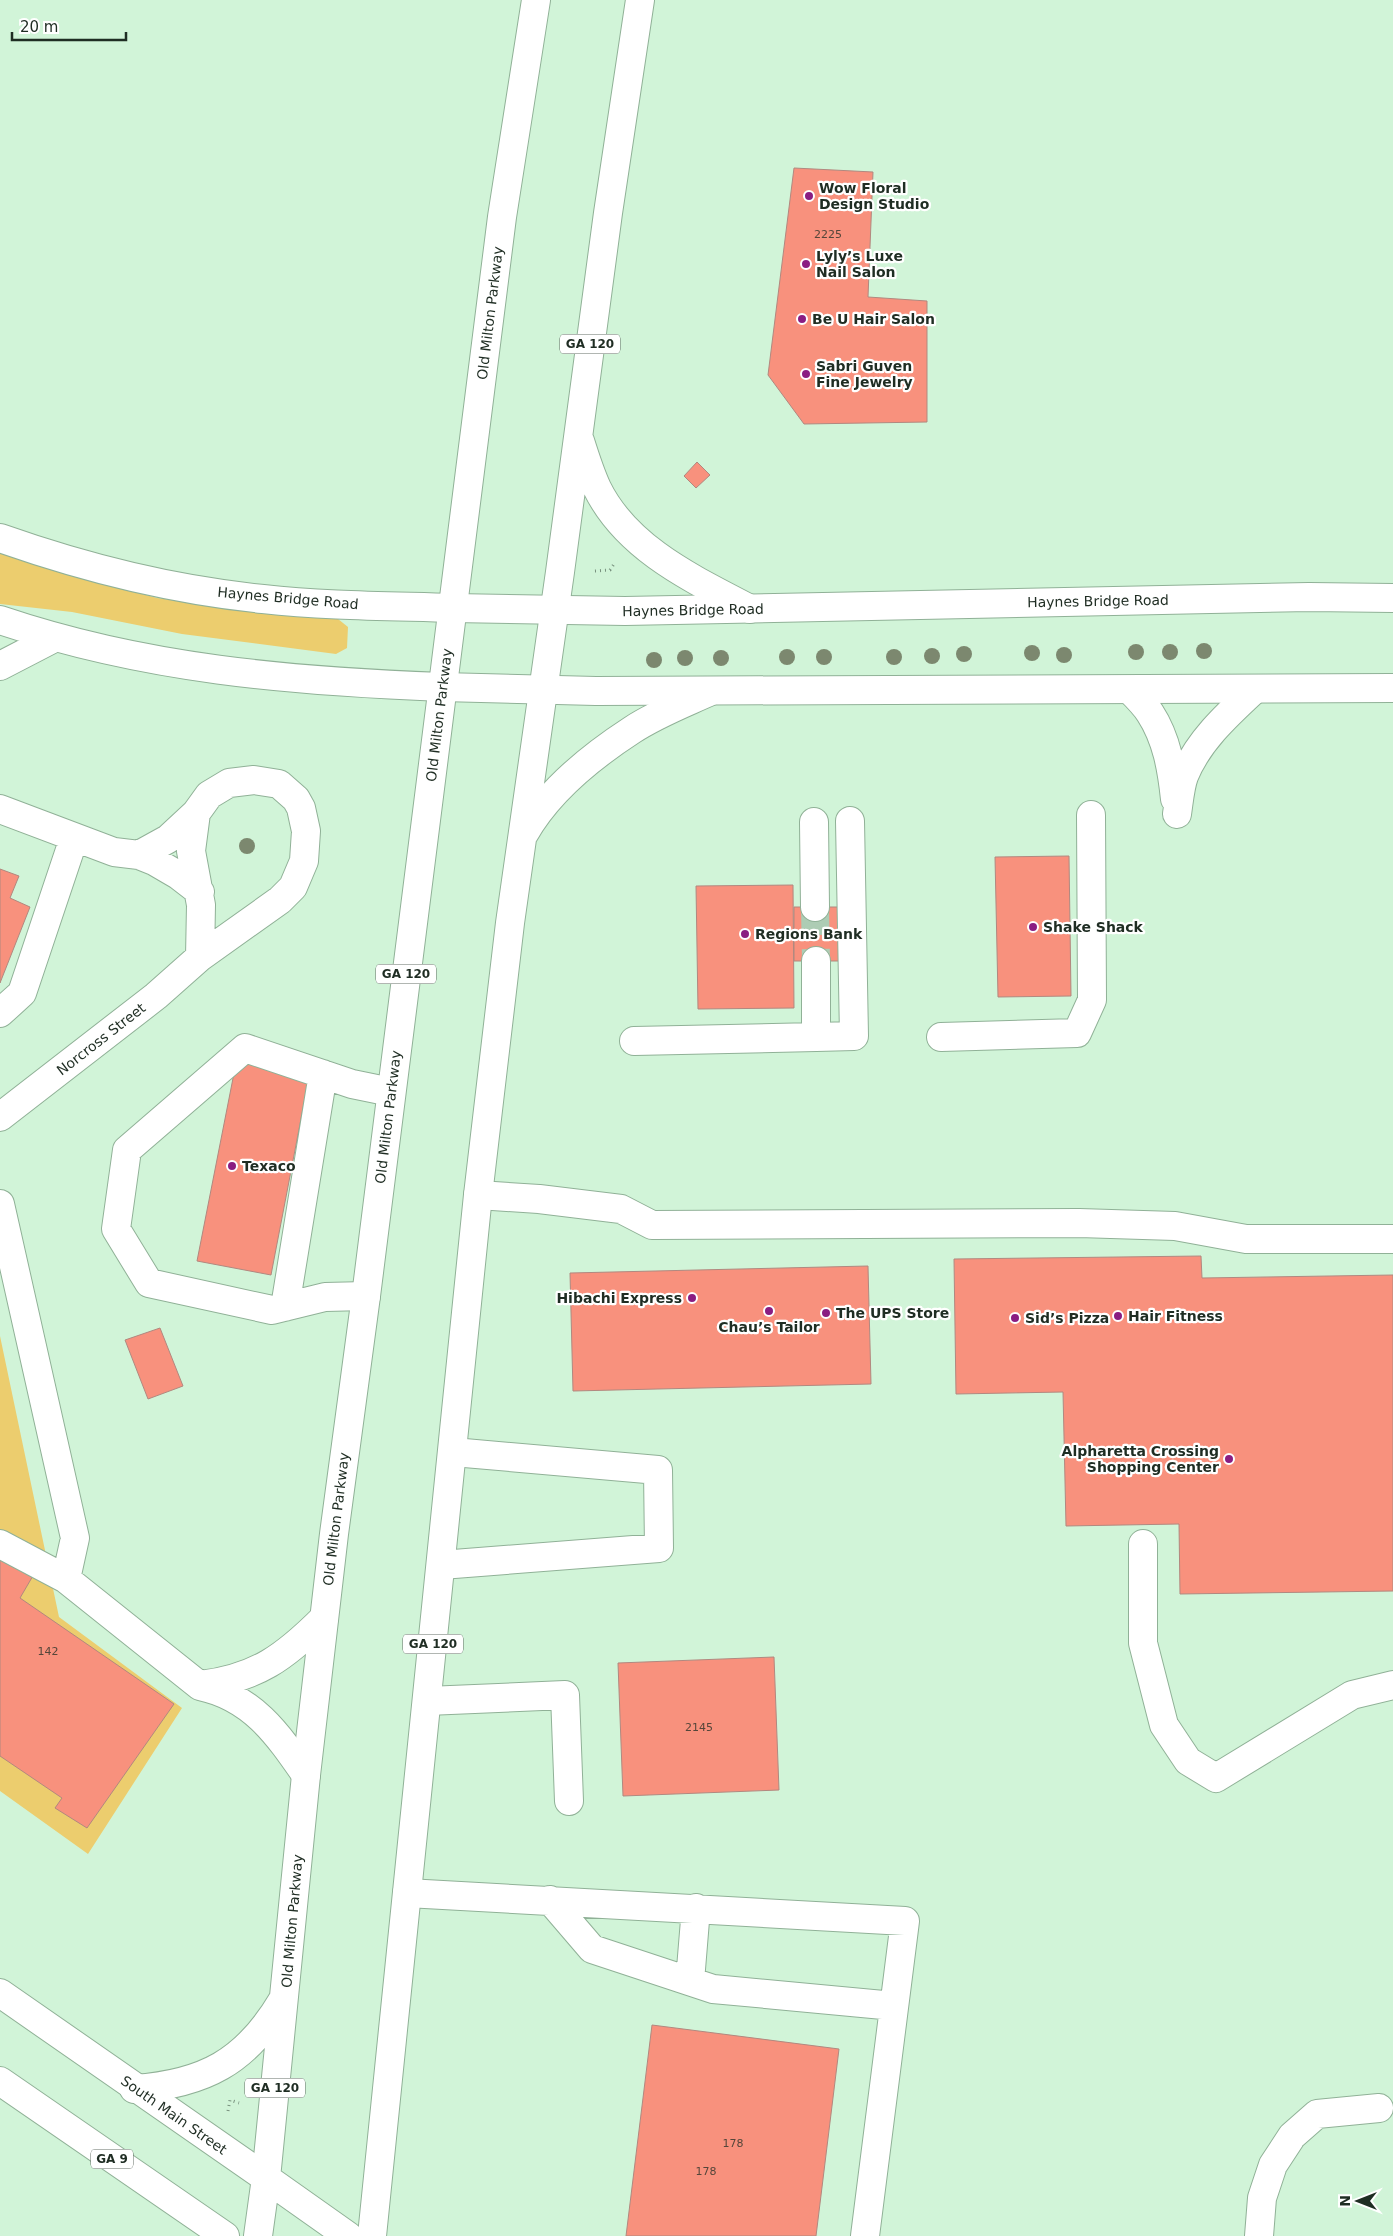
<svg xmlns="http://www.w3.org/2000/svg" width="1393" height="2236" viewBox="0 0 1393 2236" font-family="'DejaVu Sans',sans-serif">
<style>
.green{fill:#eccd6e}
.building{fill:#f8917d;stroke:#b1887f}
.lines{fill:none;stroke-linecap:round;stroke-linejoin:round}
.minor-tunnel{stroke:#adccb4;stroke-width:28;stroke-dasharray:28 14;stroke-linecap:butt}
.minor-casing{stroke:#90b197;stroke-width:30}
.major-casing{stroke:#90b197;stroke-width:30}
.highway-casing{stroke:#90b197;stroke-width:30}
.path{stroke:#78917e;stroke-width:3;stroke-dasharray:1 4;stroke-linecap:butt}
.minor{stroke:#fff;stroke-width:28}
.major{stroke:#fff;stroke-width:28}
.highway{stroke:#fff;stroke-width:28}
.tree{fill:#7c886f}
.poi-dot{fill:#8a1d82;stroke:#fff;stroke-width:2}
.labels{text-anchor:middle;stroke-width:4.5;stroke-linejoin:round;paint-order:stroke}
.number-label{font-size:11px;fill:#55463a}
.shield{fill:#fff;stroke:#626c65;stroke-width:1}
.shield-label{font-size:12px;font-weight:bold;fill:#1f2d23}
.poi-label{font-size:14px;font-weight:bold;fill:#1f2d23;stroke:#fff;text-anchor:start}
.street-label{font-size:14px;fill:#1f2d23;stroke:#fff}
</style>
<rect width="100%" height="100%" fill="#d1f4d8"/>
<path class="green" d="M0,550L48,568L157,598L272,614L338,619L348,627L347,648L336,654L182,634L72,612L0,604Z
M0,1336L59,1617L182,1708L88,1854L0,1791Z"/>
<path class="building" d="M794,168L873,172L868,297L927,301V422L804,424L768,375Z
M697,462L710,475L696,488L684,476Z
M1069,856L1071,996L998,997L995,857Z
M0,869L19,876L10,898L30,907L0,983Z
M793,885L794,1008L698,1009L696,886Z
M794,907H842L843,961H794Z
M237,1058L310,1072L271,1275L197,1261Z
M1201,1256L1202,1278L1393,1275V1591L1180,1594L1179,1524L1066,1526L1063,1392L956,1394L954,1259Z
M868,1266L871,1384L573,1391L570,1273Z
M160,1328L183,1386L148,1399L125,1340Z
M0,1553L34,1574L20,1598L174,1704L87,1828L55,1808L62,1798L0,1756Z
M774,1657L779,1790L623,1796L618,1663Z
M652,2025L839,2049L816,2236H626Z"/>
<g class="lines">
<path class="minor-tunnel" d="M815,907L816,961"/>
<g class="minor-casing">
<path id="minor" d="M0,538C85,568 173,590 263,599C326,606 390,606 453,608
M0,620C145,669 290,681 442,687
M0,666L56,637
M1130,690C1137,697 1145,705 1150,713C1167,739 1172,770 1175,799
M0,809L114,852L139,855L154,861L178,875L200,892
M1177,814C1179,801 1180,787 1184,776C1198,741 1228,714 1255,689
M814,822L815,907
M139,855L168,839L196,813
M0,1013L22,993L74,838
M816,1037L854,1036L850,821
M941,1037L1077,1033L1092,1000L1091,815
M634,1041L816,1037V961
M0,1117L156,996L200,957L280,900L293,887L304,861L306,831L301,808L296,799L279,784L254,780L229,783L209,795L196,813L191,851L201,905L200,957
M478,1195L539,1199L621,1209L652,1225L1079,1223L1175,1226L1246,1239H1393
M0,1204L75,1538L66,1579
M366,1296L325,1297L272,1310L149,1283L116,1229L127,1150L245,1048L352,1084L391,1092
M285,1307L323,1074
M0,1544L66,1579L200,1686C252,1697 277,1733 306,1775
M1143,1544V1643L1164,1725L1188,1761L1216,1778L1352,1695L1393,1685
M441,1565L659,1548L658,1470L453,1452
M201,1685C257,1678 285,1657 324,1618
M427,1701L565,1695L569,1801
M407,1893L905,1921L865,2236
M550,1900L592,1949L713,1989L894,2006
M690,1981L696,1908
M1259,2236L1262,2198L1273,2165L1292,2136L1317,2114L1379,2108"/>
</g>
<g class="major-casing">
<path id="major" d="M453,608L625,611L1309,597L1393,598
M442,687L596,691L1393,688
M0,1993L266,2178
M0,2081L225,2236"/>
</g>
<g class="highway-casing">
<path id="highway" d="M580,441C585,457 590,473 597,488C627,549 693,579 750,609
M524,834C548,791 592,756 632,730C656,714 685,703 711,691
M134,2089C204,2084 246,2062 282,2001
M266,2178L348,2236
M258,2236L266,2178L306,1775L334,1534L366,1296L502,217L536,0
M372,2236L478,1195L510,923L560,572L608,213L640,0"/>
</g>
<path class="path" d="M595,571L610,570L614,564
M228,2111L230,2100L239,2103"/>
<use href="#minor" class="minor"/>
<use href="#major" class="major"/>
<use href="#highway" class="highway"/>
</g>
<g class="tree">
<circle cx="1204" cy="651" r="8"/>
<circle cx="1136" cy="652" r="8"/>
<circle cx="1170" cy="652" r="8"/>
<circle cx="1032" cy="653" r="8"/>
<circle cx="964" cy="654" r="8"/>
<circle cx="1064" cy="655" r="8"/>
<circle cx="932" cy="656" r="8"/>
<circle cx="787" cy="657" r="8"/>
<circle cx="824" cy="657" r="8"/>
<circle cx="894" cy="657" r="8"/>
<circle cx="685" cy="658" r="8"/>
<circle cx="721" cy="658" r="8"/>
<circle cx="654" cy="660" r="8"/>
<circle cx="247" cy="846" r="8"/>
</g>
<g class="poi-dot">
<circle cx="809" cy="196" r="5"/>
<circle cx="806" cy="264" r="5"/>
<circle cx="802" cy="319" r="5"/>
<circle cx="806" cy="374" r="5"/>
<circle cx="1033" cy="927" r="5"/>
<circle cx="745" cy="934" r="5"/>
<circle cx="232" cy="1166" r="5"/>
<circle cx="692" cy="1298" r="5"/>
<circle cx="769" cy="1311" r="5"/>
<circle cx="826" cy="1313" r="5"/>
<circle cx="1118" cy="1316" r="5"/>
<circle cx="1015" cy="1318" r="5"/>
<circle cx="1229" cy="1459" r="5"/>
</g>
<g class="labels">
<g class="number-label">
<text x="828" y="238">2225</text>
<text x="48" y="1655">142</text>
<text x="699" y="1731">2145</text>
<text x="733" y="2147">178</text>
<text x="706" y="2175">178</text>
</g>
<g class="shield">
<rect x="560" y="334.5" width="60" height="19" rx="4"/>
<rect x="376" y="964.5" width="60" height="19" rx="4"/>
<rect x="403" y="1634.5" width="60" height="19" rx="4"/>
<rect x="245" y="2078.5" width="60" height="19" rx="4"/>
<rect x="91" y="2149.5" width="42" height="19" rx="4"/>
</g>
<g class="shield-label">
<text x="590" y="348">GA 120</text>
<text x="406" y="978">GA 120</text>
<text x="433" y="1648">GA 120</text>
<text x="275" y="2092">GA 120</text>
<text x="112" y="2163">GA 9</text>
</g>
<g class="poi-label">
<text x="819" y="193">Wow Floral<tspan x="819" dy="16">Design Studio</tspan></text>
<text x="816" y="261">Lyly’s Luxe<tspan x="816" dy="16">Nail Salon</tspan></text>
<text x="812" y="324">Be U Hair Salon</text>
<text x="816" y="371">Sabri Guven<tspan x="816" dy="16">Fine Jewelry</tspan></text>
<text x="1043" y="932">Shake Shack</text>
<text x="755" y="939">Regions Bank</text>
<text x="242" y="1171">Texaco</text>
<text x="682" y="1303" text-anchor="end">Hibachi Express</text>
<text x="836" y="1318">The UPS Store</text>
<text x="1128" y="1321">Hair Fitness</text>
<text x="1025" y="1323">Sid’s Pizza</text>
<text x="769" y="1332" text-anchor="middle">Chau’s Tailor</text>
<text x="1219" y="1456" text-anchor="end">Alpharetta Crossing<tspan x="1219" dy="16">Shopping Center</tspan></text>
</g>
<g class="street-label">
<text transform="translate(490 313) rotate(-83)" y="5">Old Milton Parkway</text>
<text transform="translate(288 598) rotate(5)" y="5">Haynes Bridge Road</text>
<text transform="translate(1098 601) rotate(-1)" y="5">Haynes Bridge Road</text>
<text transform="translate(693 610) rotate(-1)" y="5">Haynes Bridge Road</text>
<text transform="translate(439 715) rotate(-83)" y="5">Old Milton Parkway</text>
<text transform="translate(101 1039) rotate(-38)" y="5">Norcross Street</text>
<text transform="translate(388 1117) rotate(-83)" y="5">Old Milton Parkway</text>
<text transform="translate(336 1519) rotate(-83)" y="5">Old Milton Parkway</text>
<text transform="translate(292 1921) rotate(-85)" y="5">Old Milton Parkway</text>
<text transform="translate(174 2115) rotate(35)" y="5">South Main Street</text>
</g>
</g>
<g transform="translate(1358 2201) rotate(270)" stroke="#ffffff" stroke-width="4" paint-order="stroke">
<path d="M0-4L9 19L0 12L-9 19Z" fill="#1f2d23"/>
<text y="-8" font-size="14" font-weight="bold" text-anchor="middle" fill="#1f2d23">N</text>
</g>
<path d="M12 32v8h114v-8" fill="none" stroke="#1f2d23" stroke-width="2.5"/>
<text x="20" y="32" font-size="15" fill="#1f2d23" stroke="#ffffff" stroke-width="4" paint-order="stroke">20 m</text>
</svg>
